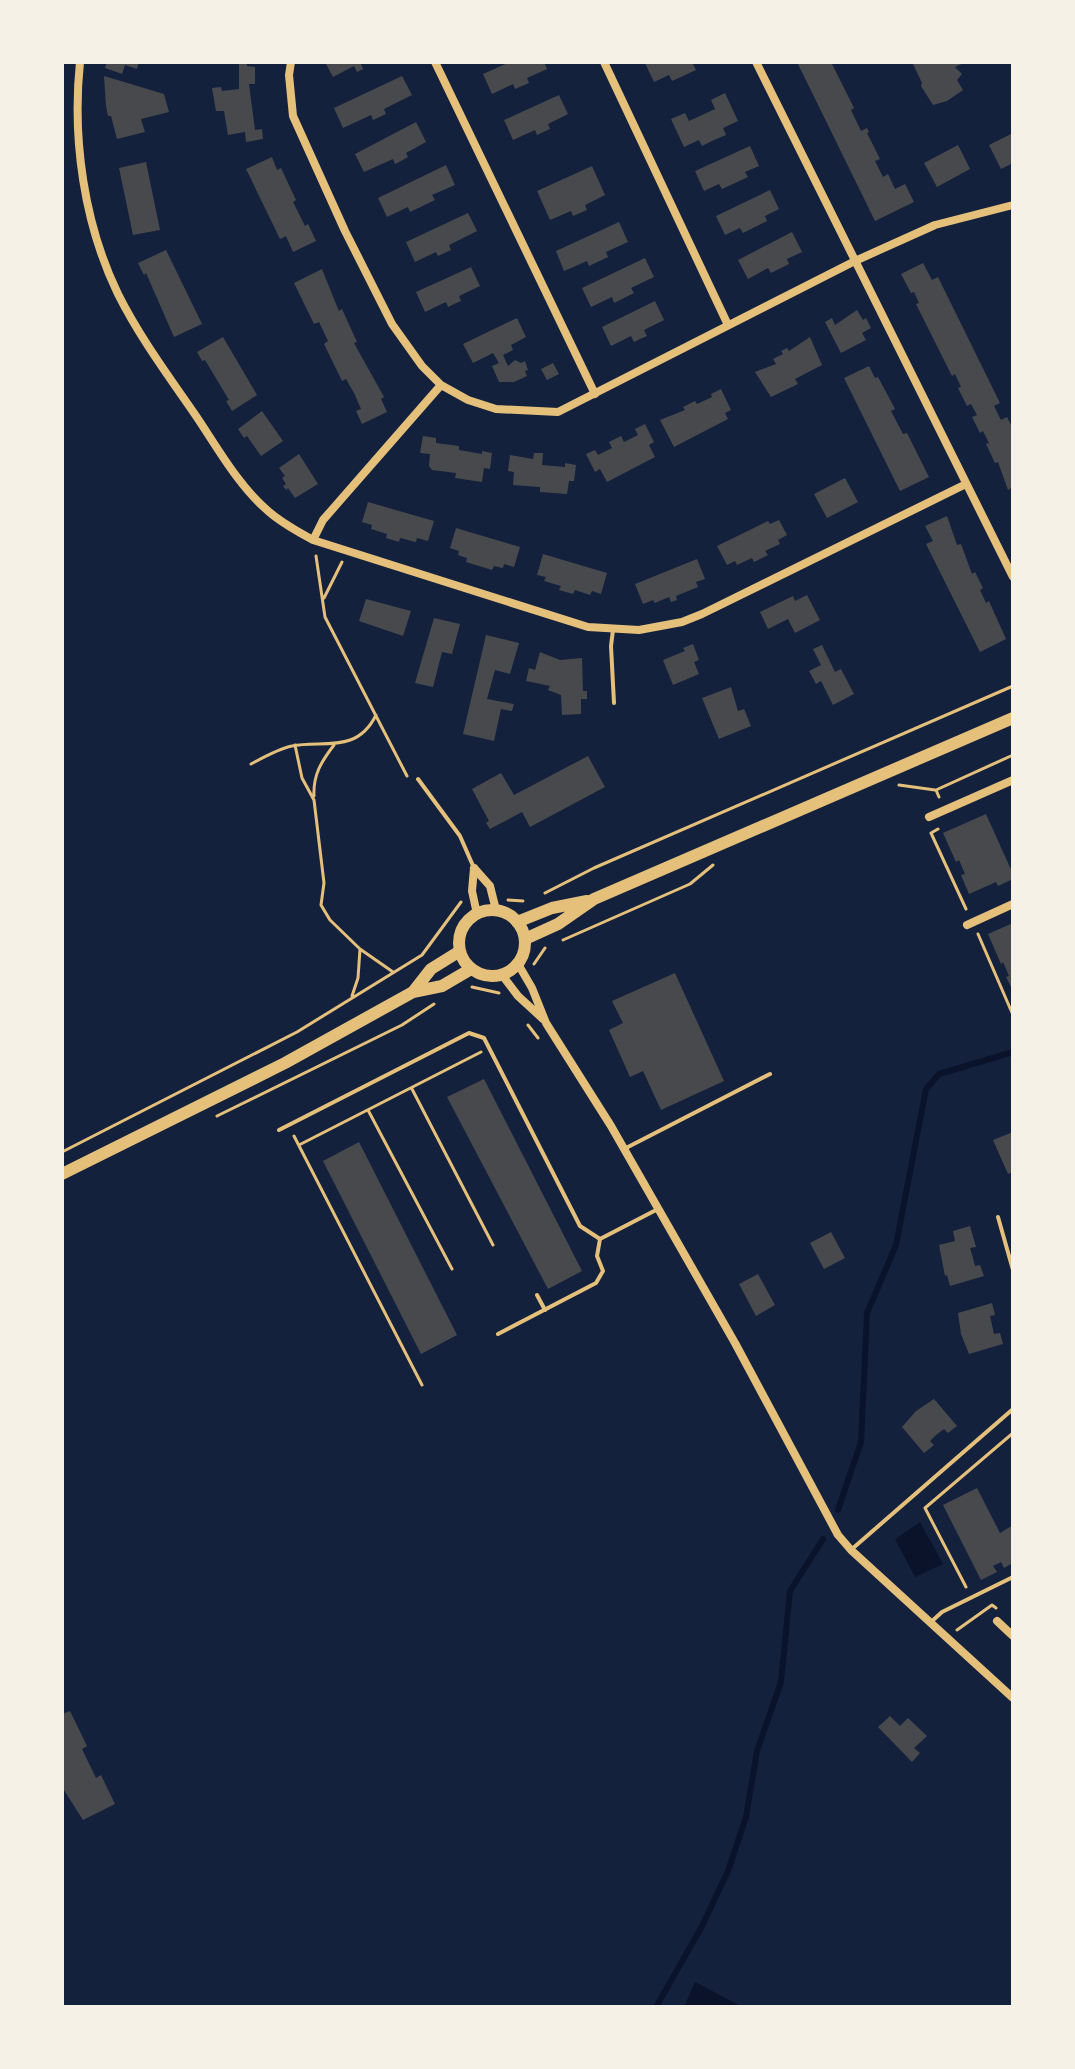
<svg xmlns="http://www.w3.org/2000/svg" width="1075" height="2069" viewBox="0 0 1075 2069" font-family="'PT Sans',sans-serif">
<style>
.water{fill:#0b132b}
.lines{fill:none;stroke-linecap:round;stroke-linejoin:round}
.stream{stroke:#0b132b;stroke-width:6}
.building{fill:#48494c}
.path{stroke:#e5c07b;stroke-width:3}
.service{stroke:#e5c07b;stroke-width:4}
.minor{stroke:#e5c07b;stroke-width:8}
.secondary{stroke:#e5c07b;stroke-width:12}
</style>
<rect width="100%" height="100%" fill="#14213d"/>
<path class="water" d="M920,1522L943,1564L915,1577L895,1539Z
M695,1982L739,2005L684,2007Z"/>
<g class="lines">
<path class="stream" d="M838,1510L861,1442L867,1313L896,1245L926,1089L939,1074L1013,1052
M656,2007L701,1928L728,1871L746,1817L757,1751L781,1682L790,1591L823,1539"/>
</g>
<path class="building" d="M107,62H139L137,69L125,65L122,74L105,68Z
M239,62H247V66L255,67V84H249L255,130L262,129L263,139L246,142L245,132L228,135L224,111H216L212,88L221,87L222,91L239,89Z
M325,62H360L363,69L357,72L354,66L333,77Z
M510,62H544L547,69L527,78L529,83L515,89L513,84L492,94L483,74Z
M692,62L696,70L672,81L669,75L654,82L645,63Z
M797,62H831L854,108L851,110L861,131L867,128L869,132L867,133L880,159L875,161L883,177L888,174L895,189L905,184L914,202L875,221Z
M917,62H966L955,67L962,74L957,80L963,90L947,101L933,105L921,86L922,83L913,64Z
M104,76L164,94L169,112L141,119L145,132L117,139L111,116H108L106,106Z
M402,76L412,95L384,109L386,114L373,120L371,115L343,128L334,108Z
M725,93L738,121L723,128L726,135L714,140L702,146L699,140L684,147L671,119L685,113L689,121L715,109L711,100Z
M559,95L568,114L548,124L550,129L537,135L535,130L513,140L504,120Z
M416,122L426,142L406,153L408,157L401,161L395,164L393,159L364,172L355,154Z
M1013,133V163L1001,169L989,145Z
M958,145L970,169L937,187L924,163Z
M750,146L759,166L745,172L748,177L722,189L719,184L704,191L695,171Z
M272,157L277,170L281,168L296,200L293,202L305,226L308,224L316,241L293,252L286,236L280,239L246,169Z
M146,162L160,230L133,235L119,168Z
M446,165L455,185L432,195L435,200L410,212L408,207L387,217L378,198Z
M592,166L605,195L585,205L587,210L573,216L571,211L550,220L537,191Z
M770,190L779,209L765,216L767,221L743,233L740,228L725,235L716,216Z
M468,213L477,231L449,245L451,250L438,256L436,252L415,262L406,242Z
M619,222L628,242L606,252L608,257L589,266L587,261L564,271L556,251Z
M792,232L802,252L787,259L789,264L771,273L768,268L748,279L738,260Z
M166,250L202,324L174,337L146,273L144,275L138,263Z
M645,258L654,277L631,288L634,293L614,303L612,297L591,307L582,288Z
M923,263L932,280L938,277L1000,403L994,406L1001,420L1007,417L1013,429V493L1011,488L1008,490L998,462L995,463L986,444L989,443L983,431L980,433L972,417L977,415L971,404L967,406L958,388L961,387L955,374L952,376L916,304L919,303L914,292L911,293L901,274Z
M471,267L480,286L459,296L461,301L454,304L448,307L446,302L425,312L416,292Z
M322,269L334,299L339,311L342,309L357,342L354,343L384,397L381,399L387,412L362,424L356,411L361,409L354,393L346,379L342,381L324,344L328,341L319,322L314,324L294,283Z
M655,301L664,320L644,330L647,336L640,339L634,342L631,336L611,346L602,327Z
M857,310L863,320L866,318L871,328L862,333L866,340L841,353L825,322L832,318L835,325Z
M517,318L526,337L511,345L513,350L503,355L508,366L515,360L521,363L525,361L528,370L525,371L527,376L514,382H499L492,366L499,363L493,353L473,363L463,344Z
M223,337L257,395L232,411L226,401L229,400L205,360L202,361L197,352Z
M810,337L822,365L795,379L798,384L771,397L755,372L776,364L773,359L783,354L781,351L787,348L789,351Z
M553,363L559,374L547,380L541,369Z
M869,366L875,378L878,377L895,409L891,411L903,434L907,433L929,477L900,491L844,378Z
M721,389L731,410L725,413L728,419L674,447L660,420L685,410L683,407L695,401L697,404L712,397L711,394Z
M262,411L283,441L261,456L247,436L244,438L238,429Z
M645,424L654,442L649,445L655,457L607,482L600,469L595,472L586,454L595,450L598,455L612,448L609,442L621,436L624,442L638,435L635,429Z
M423,436L436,438V443L459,446V450L482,454V451L492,453L490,469L484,468L482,482L455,478L456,473L432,470L429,466L430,454L420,453Z
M534,453H543L542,465L565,467V463L576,465L574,481H569L567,494L540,492V487L513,485L514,472L508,471L510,455L533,459Z
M299,454L318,484L295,498L288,488L286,490L283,486L286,484L282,478L285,476L279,468Z
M845,478L858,502L827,518L814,494Z
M368,502L434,521L428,541L417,538L416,542L400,538L399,542L386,538L387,534L371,529L372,525L362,522Z
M947,516L957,545L961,544L972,574L975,572L983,588L980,590L986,603L989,601L1006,639L980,652L926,544L933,541L925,526Z
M779,520L787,535L778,540L780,544L765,551L768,555L754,562L752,558L737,565L735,561L727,565L717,546L768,521L770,524Z
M456,528L520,547L514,567L504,564L503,568L494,566L492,570L466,562L467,558L458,555L459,551L450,548Z
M543,554L607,573L601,594L592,591L590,595L575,590L573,594L559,590L561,586L544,581L546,577L537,575Z
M697,559L705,579L696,582L698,587L676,596L677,600L671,602L669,597L655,603L653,600L643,604L635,584Z
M807,595L820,620L795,633L788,619L768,629L760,612L793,596L795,601Z
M366,599L411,611L403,636L359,621Z
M434,618L460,624L452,654L442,652L433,687L415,683Z
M486,635L519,643L510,674L495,670L487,699L514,704L512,711L501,709L494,741L463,734Z
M693,644L699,660L694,662L699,674L673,685L663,660L685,651L683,648Z
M822,645L835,672L841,669L854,694L833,705L821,681L816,684L809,671L821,665L813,649Z
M540,652L560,660L582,658L583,691H587V699H581V714L562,715L561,695L548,690L550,686L526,681L529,668L535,670Z
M731,687L738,711L744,709L751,726L719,739L702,698Z
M588,756L605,787L530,827L522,812L490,829L486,823L489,821L472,789L501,773L514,795Z
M986,814L1013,874V879L998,886L996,882L969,894L961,875L965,874L959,860L956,862L943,833Z
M1013,923V991L1006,977L1009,976L1003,962L1001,964L988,934Z
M675,973L724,1081L661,1110L643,1071L630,1077L609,1030L623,1023L612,1001Z
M484,1079L582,1271L548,1289L447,1097Z
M1013,1132V1172L1008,1174L993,1140Z
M359,1142L457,1335L421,1354L323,1161Z
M970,1226L976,1247L970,1248L973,1258L975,1266L980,1265L984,1276L950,1286L947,1275L945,1276L939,1245L955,1241L953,1231Z
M831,1232L845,1258L824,1269L810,1243Z
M758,1274L775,1305L756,1316L739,1284Z
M992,1303L995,1315L990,1316L994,1334L1000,1333L1003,1344L969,1354L961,1334L958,1313Z
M934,1399L957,1426L948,1433L944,1429L936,1435L930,1441L934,1445L924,1453L902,1427L916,1411Z
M977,1488L1000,1533L1013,1525V1563L1004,1568L1001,1562L993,1566L997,1572L981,1580L943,1505Z
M70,1711L87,1746L82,1749L96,1778L101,1775L115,1804L83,1820L62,1787V1714Z
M890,1716L900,1726L908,1718L927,1736L914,1748L920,1753L912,1762L878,1727Z"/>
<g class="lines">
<path class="path" d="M316,556L325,617L407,776
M324,598L342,562
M295,745L302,778L314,800L324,883L321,905L330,920L360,949L393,972
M251,764C264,757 278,749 292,746C323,740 357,754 376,715
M899,785L935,790
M314,796C313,775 321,762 334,745
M939,797L936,790L1013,755
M938,829L931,833L966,909
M545,893L594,868L1013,686
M508,900L523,901
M978,934L1013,1015
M563,940L690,884L713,865
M534,964L545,948
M472,987L499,993
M352,996L358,978L360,949
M528,1025L538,1038
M412,1089L493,1245
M368,1110L452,1269
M217,1116L402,1025L434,1004
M294,1136L422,1385
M299,1145L481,1052
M62,1152L297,1032L422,955L461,902
M966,1587L925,1508L1013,1433
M957,1630L992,1605L996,1608"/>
<path class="service" d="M613,630L611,646L614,703
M418,779L460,836L474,868
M279,1130L469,1033L484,1038L580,1226L600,1239L658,1209
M626,1148L770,1074
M998,1217L1013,1270
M537,1295L545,1310
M498,1334L596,1283L603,1271L597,1256L600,1239
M852,1549L1013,1409
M931,1622L942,1612L1013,1577"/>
<path class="minor" d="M80,62C72,139 84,224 118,294C139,336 167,374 194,413C216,445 237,484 267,510C281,523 297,531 313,540L588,627L639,630L682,622L702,614L966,484
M291,62L289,75L293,116L345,231L392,324L422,366L441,385L468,400L496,409L558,412L855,261L935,225L1013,205
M435,62L595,394
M604,62L728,325
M756,62L1013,577
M313,540L323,520L441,385
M929,817L1013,780
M474,868L490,886L496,910
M474,868L472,891L477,914
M967,925L1013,904
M518,964L532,988L546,1023L611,1126L735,1343L838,1535L851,1550L1013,1698
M502,975L518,996L543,1019
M997,1621L1013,1636"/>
<path class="secondary" d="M459 943a33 33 0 1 1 66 0a33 33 0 1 1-66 0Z
M517,922L552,908L587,901
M525,939L558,924L594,899L1013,718
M413,992L431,969L460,951
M62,1174L285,1063L413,992L442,986L471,969"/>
</g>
<rect width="1075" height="2069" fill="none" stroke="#f6f1e7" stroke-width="128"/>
</svg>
